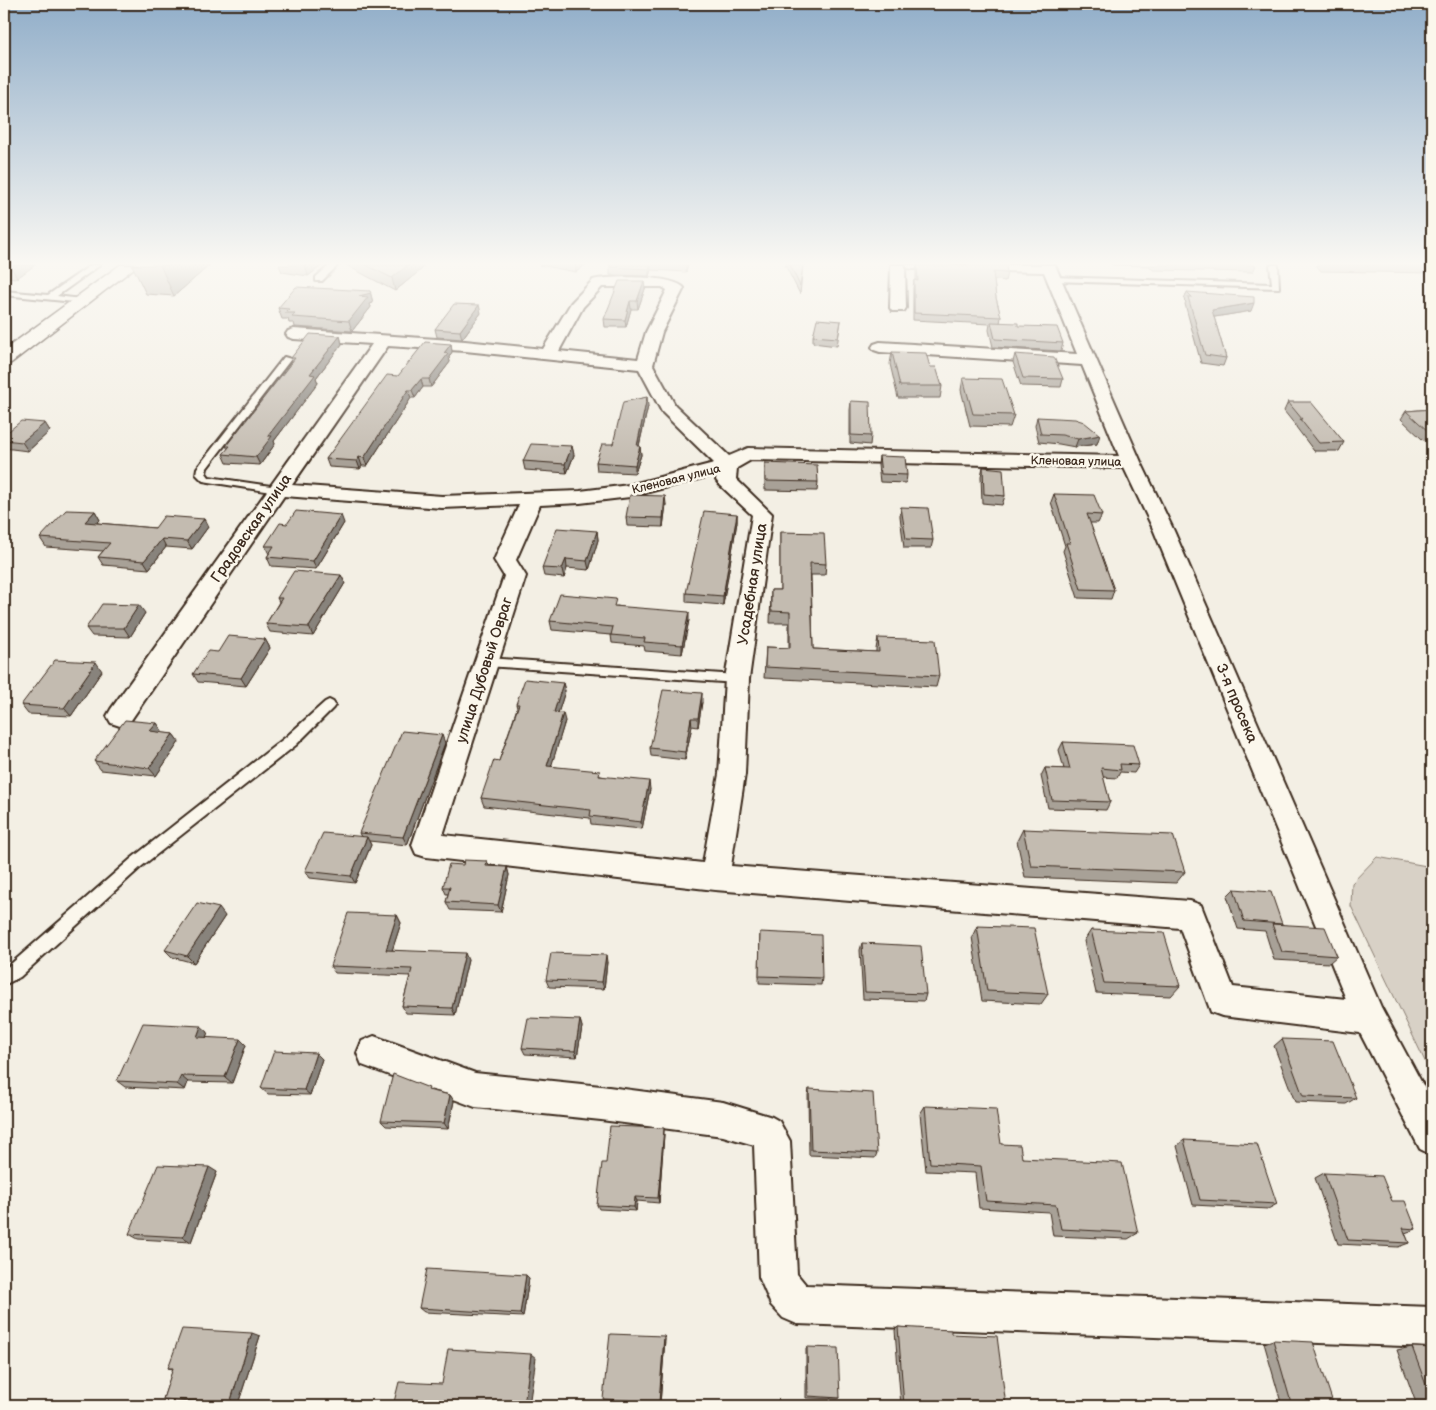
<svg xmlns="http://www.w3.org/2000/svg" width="1436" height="1410" viewBox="0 0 1436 1410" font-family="'Balsamiq Sans',sans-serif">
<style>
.green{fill:#d8d1c6;stroke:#8a7e72}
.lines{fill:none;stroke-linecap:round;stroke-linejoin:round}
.lane-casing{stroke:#3b2a1e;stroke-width:4}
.street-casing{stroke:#3b2a1e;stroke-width:4}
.secondary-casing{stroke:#3b2a1e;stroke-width:3}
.lane{fill:#fbf7ec;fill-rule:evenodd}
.street{fill:#fbf7ec;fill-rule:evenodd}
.secondary{fill:#fbf7ec;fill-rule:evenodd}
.wall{fill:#a8a197;stroke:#3b2a1e}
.shaded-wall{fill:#88837b;stroke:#3b2a1e}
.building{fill:#c3bbb0;stroke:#3b2a1e}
.labels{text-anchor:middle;stroke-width:5;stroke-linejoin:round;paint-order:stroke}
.far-street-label{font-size:12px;fill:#3b2a1e;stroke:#fbf7ec}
.street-label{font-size:15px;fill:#3b2a1e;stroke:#fbf7ec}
</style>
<rect width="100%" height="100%" fill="#f3efe4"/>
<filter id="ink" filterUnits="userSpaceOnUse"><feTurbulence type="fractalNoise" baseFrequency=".02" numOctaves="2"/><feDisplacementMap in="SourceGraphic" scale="10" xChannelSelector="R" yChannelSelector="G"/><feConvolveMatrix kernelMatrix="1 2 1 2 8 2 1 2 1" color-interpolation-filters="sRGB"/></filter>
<g filter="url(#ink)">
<path class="green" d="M1377,857L1432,867V1076L1351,906L1352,883Z"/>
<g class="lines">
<g class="lane-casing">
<path id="lane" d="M91,265H100L57,296L81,299L85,301L84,303L4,295V291L48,295Z
M330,265H338L322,281H316V277Z
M1270,265H1278L1279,288L1053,281L1049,279L1053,277L1272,284Z
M284,357L291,359L207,468L206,473L209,477L278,487L283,490L278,493L203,481L196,474L197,468Z
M487,658L737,675L743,679L737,683L487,666L481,662Z
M329,700L333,702L335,705L333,708L296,745L142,866L20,977L4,985V970L132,858L286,737L325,702Z"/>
</g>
<g class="street-casing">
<path id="street" d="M891,265H905L906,308L904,311H892L890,308Z
M906,265H1055L1141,462L1174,531L1381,1007L1432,1102V1155L1420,1149L1360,1033L1222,1016L1211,1012L1180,928L715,890L426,857L416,854L412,845L504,576L494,560L519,505L442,508L284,496L129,723L120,726L111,723L107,716L111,709L372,344L294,339L288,337L286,334L288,331L294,329L465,341L543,349L571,303L593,280C609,276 674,275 684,288L662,332L653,365L675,405L729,456L748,448L1119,456L1082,365L880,352L874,350L872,347L874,344L880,342L1077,354L1044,272L913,269L908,268ZM602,287H662L667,290L646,332L638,359L559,351L583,307ZM388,346L465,351L639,369L662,412L714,463L629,485L580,491L442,496L292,485ZM751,460L1124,468L1154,531L1346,999L1233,987L1201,905L1190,901L731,866L745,774L749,679L772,514L736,479L737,468ZM717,474L716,480L719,484L752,515L725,679L719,774L703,863L443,835L526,576L516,560L540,505L580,503L630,497Z
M374,1036L475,1073L601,1086L723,1102L772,1117L779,1121L790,1141L797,1274L806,1285L1432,1307V1347L797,1324L783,1318L771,1305L759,1277L754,1145L723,1136L601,1120L475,1107L362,1065L357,1053L362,1041Z"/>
</g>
<g class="secondary-casing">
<path id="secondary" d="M120,265H138L11,363L4,364V350Z"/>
</g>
<use href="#lane" class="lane"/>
<use href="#street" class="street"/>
<use href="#secondary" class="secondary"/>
</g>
<path class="wall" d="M4,265H35L17,278L4,277Z
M132,265H210L174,296L146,294Z
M279,265H323L308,276L282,272Z
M346,265H422L423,268L395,291Z
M539,265H585L576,272Z
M610,265H688L686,272L651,270L649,276L610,275Z
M785,265H803L800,294Z
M917,265L1007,273L1005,281L994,280L996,298L1001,317L1000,323L1018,326L1063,343L1061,351L993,347L989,330L990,324L913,320V288L914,280H916V271Z
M1112,265H1256L1253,272L1153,270L1149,266Z
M1316,265H1432V273L1321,271Z
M645,289L638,309H631L626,327H605L604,319Z
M370,291L373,303L370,304L371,307L352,331L295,327L294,323H289L288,319H282L278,308Z
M1187,292L1251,311L1214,317L1226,358L1223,366L1201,363L1185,304L1186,302L1184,300Z
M481,313L462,339L437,337L435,329Z
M841,321L837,346L813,343V336Z
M340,336L342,344L316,378L318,383L274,441L275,444L260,465L227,463L223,454L228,449L226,446L292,362L291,358Z
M451,344L452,352L449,357L450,362L431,387H423L415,398H411L367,466H362L360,469L329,467L326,459L398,376Z
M892,352L942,386L940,398H898L890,364Z
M1015,354L1063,379L1061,387L1021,386L1013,362Z
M963,378L1014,415L1010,427L970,426L961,390Z
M851,401L871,436L870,445L850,443V410Z
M1288,402L1344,442L1339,451H1314L1296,427V426L1284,411Z
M648,406L639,446H640L641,455L635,473L597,471L596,462Z
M1432,409V439L1423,440L1401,419L1406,411Z
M1037,417L1097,444L1075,447L1059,444L1039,442L1035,426Z
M45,423L50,431L28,451L4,448V435Z
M572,446L574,455L567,473L525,470L523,461Z
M879,456L907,475L906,483L880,482L878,465Z
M765,463L818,482L817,491L765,490Z
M983,467L1005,496L1002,505L982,503L981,476Z
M1054,494L1102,515L1098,523H1090L1114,590L1111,599L1078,598L1063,551L1065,546L1051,502Z
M666,504L663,527L627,526L626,517Z
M901,507L933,540L931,548H904L900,516Z
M95,511L100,520L97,523L155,528L204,519L208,527L192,549L166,547L149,569L103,565L98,557L103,551L46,547L40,538Z
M737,514V522L723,605L686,602V593Z
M344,523L316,569L271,566L267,557L269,554L265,546L287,524Z
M597,531L598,540L589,570L567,568L564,578L544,576L542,568Z
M780,532L826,564L825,575H811L813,649L876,652V649L878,638L939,676L936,687L764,678L766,647L789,648V623H770L771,590H780Z
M341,575L345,583L313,636L270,632L266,624L279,602L277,598Z
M617,606L689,620L682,654L645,651L644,646L612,643L611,635L552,630L550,621Z
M145,613L130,637L92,636L86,628Z
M265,639L270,648L246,686L198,682L193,674L218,652Z
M102,671L71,716L28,714L21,705Z
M563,683L565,691L558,713L565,721L551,766L601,776L650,789L642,829L591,824L590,818L484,806L481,798L499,761L517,708L516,704Z
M702,702L698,727L692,726L685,760L651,756L650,748Z
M157,723L162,731V733L173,734L179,742L156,776L101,770L94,761Z
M1063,742L1139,765L1134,773L1120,772L1117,778L1103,777L1110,802L1106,810L1048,808L1041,776L1045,768L1064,769L1059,750Z
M445,743L407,845L369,841L371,845L355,883L310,878L305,871L361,837L359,833Z
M1023,829L1185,872L1176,883L1025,877L1017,841Z
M487,861L489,866L507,867L509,875L501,912L450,910L446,902L448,894H446L443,887L463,865Z
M1234,889L1282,924L1337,956L1329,963L1274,960L1265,931L1238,929L1227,896Z
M397,915L401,923L392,950L468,960L455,1015L406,1013L402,1006L410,976L335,973L330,966Z
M225,916L194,963L172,957L165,950Z
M977,926L1048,994L1041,1004L982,1001L972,937Z
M1091,930L1180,986L1171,996L1096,993L1084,941Z
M760,932L822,978L821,985L759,983Z
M862,943L926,994L924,1001L863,999L860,950Z
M607,962L604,989L549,987L546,980Z
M580,1020L582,1027L577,1057L525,1054L522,1048Z
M208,1032L206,1037L246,1045L232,1083L188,1082L185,1090L125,1087L117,1081Z
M1282,1039L1356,1098L1346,1104L1295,1102L1274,1046Z
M316,1053L322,1059L310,1095L268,1094L261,1088Z
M809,1089L877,1153L875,1158L809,1155L808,1095Z
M431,1090L450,1095L454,1101L448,1129L386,1126L381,1121Z
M925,1106L1001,1144L1138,1233L1128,1239L1053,1236L1049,1212L979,1208L975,1173L926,1171L920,1114Z
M664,1134L659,1203L637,1201L636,1211L599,1209L597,1205L606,1163Z
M1184,1140L1277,1204L1268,1209L1193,1205L1177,1146Z
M217,1172L191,1242L138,1239L129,1234Z
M1324,1173L1392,1201L1416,1229L1405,1233L1409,1243L1398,1247L1338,1244L1315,1178Z
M526,1275L529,1278L523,1317L424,1312L419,1308Z
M898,1327L951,1334L1006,1406H901L895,1330Z
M260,1336L238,1404L173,1401L163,1399L173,1369L168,1368Z
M664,1336L665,1339L660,1404L605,1401L603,1399Z
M1273,1340L1334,1406H1282L1264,1343Z
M807,1347L840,1398L838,1399L806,1398V1349Z
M1412,1347L1432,1348V1406H1417L1397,1350Z"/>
<path class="shaded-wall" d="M10,265H35L17,278Z
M160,265H210L174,296Z
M305,265H323L308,276Z
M404,265H422L423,268L395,291L392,278Z
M575,265H585L576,272Z
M650,265H651V270L649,276V269Z
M686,265H688L686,272Z
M644,281L645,289L638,309L637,301Z
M370,291L373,303L370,304L371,307L352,331L349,321L359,296Z
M630,301L631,309L626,327L625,320Z
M1254,303L1251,311L1209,318L1212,310Z
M479,305L481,313L462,339L460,331Z
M340,336L342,344L316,378L318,383L274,441L275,444L260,465L256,457L268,436L310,374Z
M451,344L452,352L449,357L450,362L431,387L429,379L444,353Z
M421,379L423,387L415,398L412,390Z
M408,390L411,398L367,466L364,458Z
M647,397L648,406L637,454V446Z
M45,423L50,431L28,451L22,442Z
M1100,435L1097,444L1075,447L1078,439Z
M572,446L574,455L567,473L565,464Z
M640,446L641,455L635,473V465Z
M359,457L362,466L360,469L357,461Z
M665,496L666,504L663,527V518Z
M95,511L100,520L90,531L85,522Z
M737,514V522L723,605V596Z
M341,515L344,523L316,569L313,561Z
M204,519L208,527L192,549L187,541Z
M597,531L598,540L589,570L587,561Z
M162,539L166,547L149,569L144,561Z
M566,559L567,568L564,578L562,569Z
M341,575L345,583L313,636L309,627Z
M139,605L145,613L130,637L124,628Z
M689,612V620L682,654V645Z
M265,639L270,648L246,686L241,678Z
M96,662L102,671L71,716L64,708Z
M563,683L565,691L556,720L554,712Z
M702,693V702L698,727V718Z
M563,713L565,721L549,774L547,766Z
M691,718L692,726L685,760V752Z
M157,723L162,731L157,740L150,731Z
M173,734L179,742L156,776L149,768Z
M442,735L445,743L407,845L403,837Z
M649,781L650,789L642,829L641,822Z
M367,837L371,845L355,883L351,876Z
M507,867L509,875L501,912L498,905Z
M219,908L225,916L194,963L187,956Z
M397,915L401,923L390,957L386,950Z
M465,953L468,960L455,1015L452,1008Z
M606,955L607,962L604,989L602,982Z
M580,1020L582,1027L577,1057L575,1051Z
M201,1026L208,1032L204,1043L197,1037Z
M240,1039L246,1045L232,1083L225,1077Z
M316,1053L322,1059L310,1095L304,1090Z
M181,1076L188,1082L185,1090L177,1084Z
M450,1095L454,1101L448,1129L444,1123Z
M664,1128V1134L659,1203L658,1198Z
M209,1167L217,1172L191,1242L183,1237Z
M635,1197L637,1201L636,1211L634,1207Z
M526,1275L529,1278L523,1317L520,1314Z
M252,1333L260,1336L238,1404L230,1403Z
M664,1336L665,1339L660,1404L659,1402Z
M531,1354L536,1358L529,1406H524Z"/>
<path class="building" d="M366,265H408L392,278Z
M610,265H650L649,269L610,267Z
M790,265H803L800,286Z
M917,265H1006L1007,273L993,272L996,298L1001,317L914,313V280L918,281Z
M619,281H644L637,301H630L625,320L604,319Z
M296,287L370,291L371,293L359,296L368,297L349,321L292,317L295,313H285L289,309L278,308Z
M1187,292L1254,297V303L1212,310L1226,358L1205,355L1188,297H1192Z
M454,304L479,305L460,331L435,329Z
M817,319L841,321L838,338L813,336Z
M991,322L1018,323V326L1057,327L1063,343L995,339Z
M310,334L340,336L310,374L315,375L268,436H272L256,457L223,454L230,446H226L295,358H291Z
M425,342L451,344L444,353L448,354L429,379H421L412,390H408L364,458L359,457L357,461L326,459L387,375L398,376Z
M892,352L926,353L930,367H936L942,386H900Z
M1015,354L1054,357L1063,379L1023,378Z
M963,378L1002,379L1014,415L973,414Z
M647,397L637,446H640L635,465L596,462L602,444H613L623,402Z
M851,401L870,402L871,436L851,435Z
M1288,402H1311L1344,442L1319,443L1300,419H1302Z
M1432,409V431L1429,432L1406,411Z
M1037,417L1075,419L1084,422L1100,435L1078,439L1062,435L1041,434Z
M21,421L45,423L22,442L4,440V435Z
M531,444L572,446L565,464L523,461Z
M879,456L905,457L907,475L881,474Z
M765,463L817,465L818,482L765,481Z
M983,467L1003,469L1005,496L984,494Z
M1054,494L1094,495L1102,515L1087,514L1114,590L1081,589L1066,543H1070Z
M630,495L665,496L663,518L626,517Z
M901,507L928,508L933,540L906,539Z
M66,510L95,511L85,522L155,528L164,516L204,519L187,541L162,539L144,561L98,557L110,543L40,538Z
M296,511L341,515L313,561L267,557L274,546H265L280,523L287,524Z
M704,511L737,514L723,596L686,593Z
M557,528L597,531L587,561L566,559L562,569L542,568Z
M780,532L824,533L826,564L810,563L813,649L879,652L878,638L935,640L939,676L765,667L766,647L790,648V612L771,611V590H780Z
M294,571L341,575L309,627L266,624L282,598H277Z
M560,594L616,599L614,606L689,612L682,645L644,642L645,638L611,635L613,627L550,621Z
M102,604L139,605L124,628H86Z
M228,636L265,639L241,678L193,674L208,651L218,652Z
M55,660L96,662L64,708L21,705Z
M525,679L563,683L554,712L563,713L547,766L600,771L599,776L649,781L641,822L590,816L591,810L481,798L494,760L499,761L519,704H516Z
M663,690L702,693L698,718H691L685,752L650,748Z
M125,720L157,723L150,731L173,734L149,768L94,761Z
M402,731L442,735L403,837L359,833Z
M1063,742L1133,745L1139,765L1120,764L1121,770L1101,768L1110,802L1052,800L1045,768L1070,769Z
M1023,829L1173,835L1185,872L1031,866Z
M323,833L367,837L351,876L305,871Z
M464,860L487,861L486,866L507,867L498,905L446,902L450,887H443L449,864L463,865Z
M1234,889L1271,892L1282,924L1244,921Z
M197,903L219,908L187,956L165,950Z
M348,913L397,915L386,950L465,953L452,1008L402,1006L412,969L330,966Z
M1272,924L1325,927L1337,956L1282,952Z
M977,926L1034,928L1048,994L987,991Z
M1091,930L1164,933L1180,986L1104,983Z
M760,932L821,935L822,978L759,976Z
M862,943L921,946L926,994L865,992Z
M551,953L606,955L602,982L546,980Z
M528,1018L580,1020L575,1051L522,1048Z
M143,1023L201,1026L197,1037L240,1039L225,1077L181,1076L177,1084L117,1081Z
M1282,1039L1333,1041L1356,1098L1303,1096Z
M274,1051L316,1053L304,1090L261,1088Z
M393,1074L429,1088L428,1090L450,1095L444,1123L381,1121Z
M809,1089L873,1093L877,1153L811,1150Z
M925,1106L996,1109L1001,1144L1020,1145L1022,1158L1122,1163L1138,1233L1061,1229L1056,1205L986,1201L981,1166L930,1163Z
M610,1126L664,1128L658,1198L635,1197L634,1207L597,1205L602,1163H606Z
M1184,1140L1257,1144L1277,1204L1200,1200Z
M158,1165L209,1167L183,1237L129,1234Z
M1324,1173L1382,1176L1392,1201H1405L1416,1229L1403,1228L1409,1243L1348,1240Z
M427,1269L526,1275L520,1314L419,1308Z
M898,1327L951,1330V1334L997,1336L1006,1406H904Z
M182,1329L252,1333L230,1403L163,1399L173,1368H168Z
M610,1334L664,1336L659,1402L603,1399Z
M1273,1340L1313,1342L1334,1406H1292Z
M807,1347L838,1348L840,1398L808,1396Z
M1412,1347L1432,1348V1401Z
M448,1349L531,1354L524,1406H393L399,1382L442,1384Z
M741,1404L785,1406H741Z"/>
</g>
<linearGradient id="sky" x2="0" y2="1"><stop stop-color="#91aec9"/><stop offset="0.57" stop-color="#faf8f3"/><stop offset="1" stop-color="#faf8f3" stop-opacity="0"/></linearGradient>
<rect width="1436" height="462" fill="url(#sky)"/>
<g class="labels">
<g class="far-street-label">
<text transform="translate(1076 461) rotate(1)" y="4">Кленовая улица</text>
<text transform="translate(676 479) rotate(-14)" y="4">Кленовая улица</text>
</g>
<g class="street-label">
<text transform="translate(251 528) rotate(-55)" y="5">Градовская улица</text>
<text transform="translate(752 584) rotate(-81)" y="5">Усадебная улица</text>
<text transform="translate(484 670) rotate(-72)" y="5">улица Дубовый Овраг</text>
<text transform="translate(1237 703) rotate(67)" y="5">3-я просека</text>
</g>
</g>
<rect width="1436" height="1410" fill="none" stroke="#fbf7ec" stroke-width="20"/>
<rect x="10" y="10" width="1416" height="1390" fill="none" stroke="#3b2a1e" stroke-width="2" filter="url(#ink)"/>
</svg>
